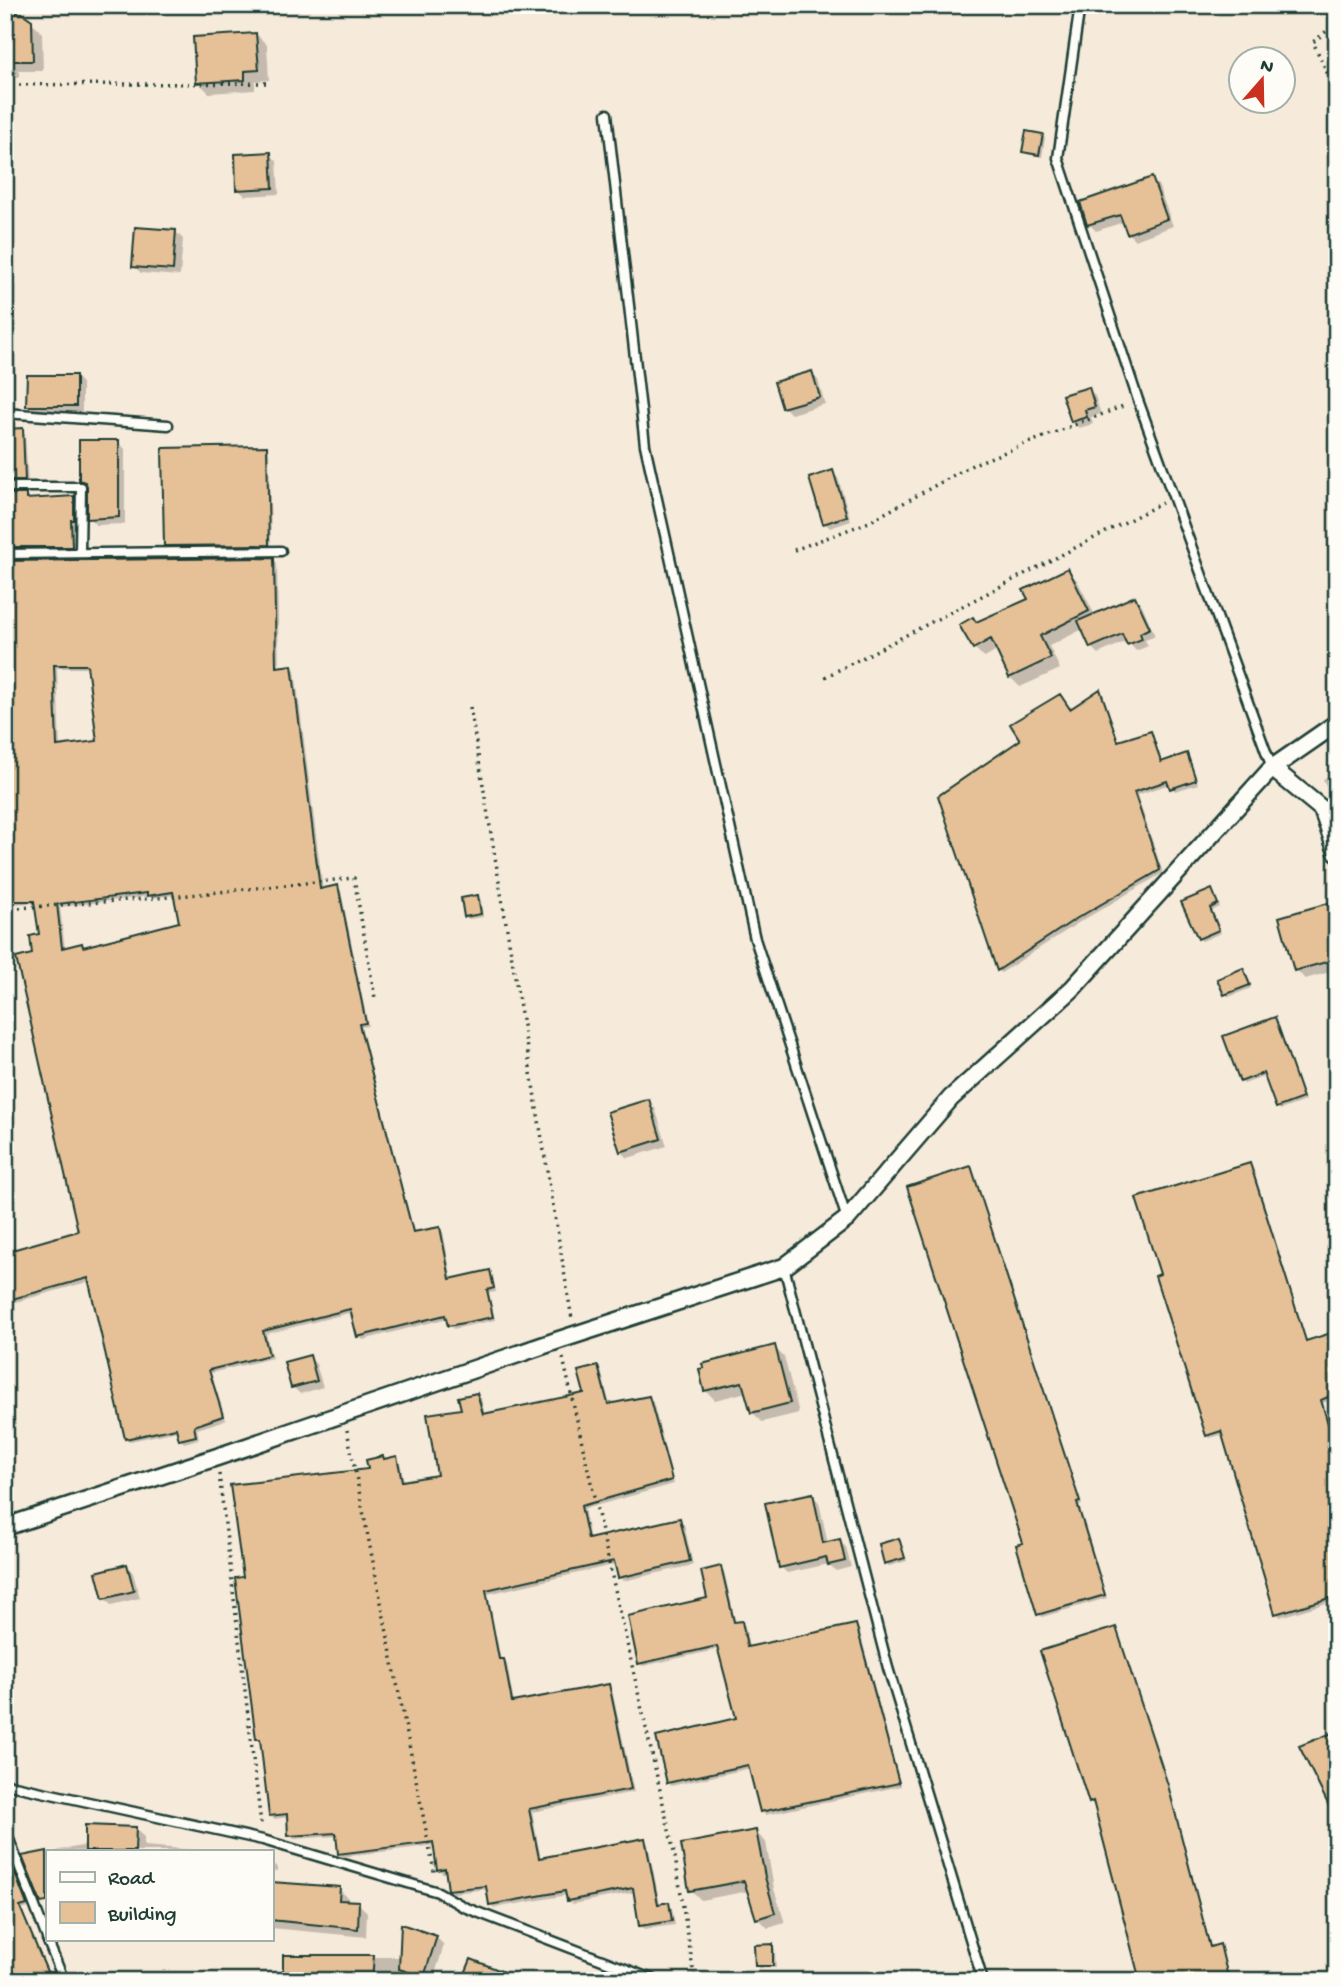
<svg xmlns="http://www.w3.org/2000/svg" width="1342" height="1986" viewBox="0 0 1342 1986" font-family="'Gochi Hand',sans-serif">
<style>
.shadow{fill:#0003;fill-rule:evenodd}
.building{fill:#e6c197;stroke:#1f3d34;stroke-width:2;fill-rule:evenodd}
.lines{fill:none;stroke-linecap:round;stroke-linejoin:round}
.service-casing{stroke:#1f3d34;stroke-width:13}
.minor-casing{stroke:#1f3d34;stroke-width:21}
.path{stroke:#1f3d34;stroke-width:3.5;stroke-dasharray:2 5;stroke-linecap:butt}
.service{stroke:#fdfcf7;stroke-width:8}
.minor{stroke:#fdfcf7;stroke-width:16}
</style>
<rect width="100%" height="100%" fill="#f6eada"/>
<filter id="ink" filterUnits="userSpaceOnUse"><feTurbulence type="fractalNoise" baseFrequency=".0143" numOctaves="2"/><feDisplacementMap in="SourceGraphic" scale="14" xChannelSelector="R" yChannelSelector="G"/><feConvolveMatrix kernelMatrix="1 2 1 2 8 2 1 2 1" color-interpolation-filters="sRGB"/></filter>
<g filter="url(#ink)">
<path class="shadow" d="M5,15L31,22L42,33L43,71H19V78H5Z
M256,34L267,45L269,80L255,81V90L209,93L198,82Z
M1042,135L1045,138L1042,157L1027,154L1024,151Z
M270,154L277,161L279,194L245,196L238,189Z
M1151,179L1158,185L1173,226L1135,240L1128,233L1124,222L1096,231L1089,224Z
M176,232L183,239L180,276L141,273L134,266Z
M811,373L818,380L825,404L791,414L784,407Z
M75,376L82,383V412H35L28,405Z
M1088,389L1095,396L1101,414L1091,417L1093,424L1079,428L1072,421Z
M22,430L25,434L28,483L5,485V431Z
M119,442L125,449V524L96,525L89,518L88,487L81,480Z
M266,448L269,451L271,547L168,548L165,545Z
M832,472L838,478L851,521L830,528L825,523Z
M5,495H25L29,500L74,498L77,502V523H74L75,549L5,553Z
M273,559L277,563L279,668L292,667L295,670L323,890L338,887L341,891L368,1026L361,1027L414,1233L439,1229L443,1232L452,1280L489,1272L493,1276L496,1292L489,1293L495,1320L453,1329L448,1318L363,1340L359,1336L353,1312L266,1334L272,1358L211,1373L226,1420L197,1429L199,1439L184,1443L180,1439L178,1431L130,1441L126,1438L91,1281L5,1305V1254L80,1232L34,955L41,936L36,903L5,904V562ZM57,668H90L99,743L60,747ZM175,895L181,924L84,948L81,945L65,949L60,907L150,896L152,898Z
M1067,570L1077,580L1095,615L1135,598L1142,605L1155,636L1145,640L1148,646L1136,651L1127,641L1098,654L1091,647L1083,629L1049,646L1060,669L1020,687L1010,677L998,650L985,658L974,648L973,619L978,623L1030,600Z
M1100,691L1103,694L1119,743L1150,733L1153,736L1162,763L1187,755L1190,759L1198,784L1175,791L1170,784L1137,795L1163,873L1078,923L1001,973L998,970L941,796Z
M1337,772V809L1323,779Z
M1211,891L1220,907L1212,911L1221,933L1202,941L1199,938Z
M478,897L481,900L483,917L469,919L466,916Z
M1337,902V970L1305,979L1296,970L1281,918Z
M1242,970L1251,988L1229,997L1226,994Z
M1274,1019L1305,1101L1280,1110L1266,1076L1244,1084L1241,1081Z
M648,1101L655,1108L667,1146L628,1158L621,1151Z
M1250,1165L1253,1168L1307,1342L1337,1333V1397L1323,1403L1337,1450V1600L1280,1617L1277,1613L1224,1434L1210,1438L1207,1435L1162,1275Z
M970,1168L973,1171L1082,1505L1079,1506L1107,1598L1042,1617L1039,1614L1025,1544Z
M774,1347L784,1357L799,1413L762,1422L752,1412L747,1392L715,1400L705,1390Z
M309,1357L316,1364L323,1387L300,1394L293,1387Z
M597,1368L601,1371L610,1405L649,1398L653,1402L674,1484L584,1509L590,1540L680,1520L684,1524L693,1565L623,1581L620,1577L617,1564L488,1594L501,1661L507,1664L514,1704L608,1686L612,1690L634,1792L532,1812L541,1860L644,1840L648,1844L660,1905L668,1904L672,1908L675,1925L644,1929L640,1925L636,1892L572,1904L567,1895L494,1908L491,1904L488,1889L453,1893L450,1889L447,1872L442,1873L439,1869L435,1845L343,1857L340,1853L338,1836L294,1839L290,1835L289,1817L274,1819L270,1815L262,1743L258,1738L245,1579L370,1471L385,1461L396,1458L400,1462L404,1482L439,1477L463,1410L477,1395L481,1398L485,1416L586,1394Z
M812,1495L819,1502L828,1544L839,1541L846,1547L851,1567L836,1571L829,1564L787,1573L781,1567Z
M899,1540L907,1561L889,1566L886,1563Z
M5,1562L12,1591L5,1592Z
M127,1566L133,1573L140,1598L111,1605L104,1598Z
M720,1568L724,1571L736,1624L741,1623L745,1626L749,1648L856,1626L859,1629L901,1786L765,1815L762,1811L751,1768L671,1786L668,1783L738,1720L720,1649L643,1666L640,1663L709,1599Z
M1115,1629L1118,1632L1170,1790L1211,1948L1219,1946L1222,1949L1230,1981H1142L1096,1804L1091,1802Z
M135,1829L144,1837V1846L212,1851H55L87,1845Z
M755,1832L766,1842L774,1889L785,1923L768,1928L757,1918L749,1891L701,1900L691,1890Z
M9,1860L29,1908L21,1910L52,1981H5Z
M271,1861L277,1868V1871L271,1872Z
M271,1884L339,1889L348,1898V1902L358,1903L367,1912L366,1937L271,1928Z
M436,1937L444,1945L433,1981L415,1978V1981H285V1957H401Z
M772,1946L775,1949L776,1968H759L756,1965Z"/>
<path class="building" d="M5,13H22L32,20L33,61H5Z
M256,33L259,70L245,71V80L196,83L193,37Z
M1026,131L1043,134L1039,155L1022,152Z
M271,152L273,188L236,190L235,154Z
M1152,177L1167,219L1127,234L1120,215L1087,225L1080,202Z
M135,227L176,230L173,270L132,267Z
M812,371L820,397L782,408L774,382Z
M27,375H76V406H26Z
M1089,387L1095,407L1085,410L1087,417L1071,422L1062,395Z
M23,428L25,480H5V429Z
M79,440H119V517L87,519V486L85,482L79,480Z
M267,446L269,545L164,546L162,448Z
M833,470L847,516L823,524L809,478Z
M5,494H26V499L74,496V520H71L72,547H5Z
M274,558L276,667L292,665L320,889L338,885L366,1023L359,1024L413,1232L440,1227L450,1279L490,1270L494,1288L487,1290L493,1317L448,1326L445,1315L357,1337L350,1309L263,1331L269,1355L209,1370L223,1416L194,1426L196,1436L179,1440L176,1428L125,1439L88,1278L5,1301V1252L78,1231L16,958L32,954L30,936L39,934L34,901H5V561ZM54,665H87L97,741L57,746ZM173,892L179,922L83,947L82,943L62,948L57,904L147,893V896Z
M1068,568L1089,611L1040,636L1051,658L1009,678L991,639L973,649L959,625L973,617L976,622L1028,599L1023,590Z
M1135,596L1150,628L1140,633L1142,639L1127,645L1122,634L1090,648L1078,621Z
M1100,689L1118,741L1151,731L1161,762L1187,753L1196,780L1170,789L1167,781L1134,792L1160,870L1074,920L997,971L938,796L1020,740L1010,724L1060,694L1070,709Z
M1212,889L1218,904L1210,908L1219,930L1198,939L1181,902Z
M478,895L481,914L464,917L461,898Z
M1332,902L1337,917V959L1294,971L1279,917Z
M1243,968L1250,985L1224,995L1217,979Z
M1275,1017L1303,1098L1276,1108L1263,1073L1240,1082L1223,1036Z
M649,1099L661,1139L620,1152L607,1112Z
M1250,1163L1306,1341L1337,1331V1393L1321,1400L1337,1454V1596L1275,1614L1221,1431L1206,1436L1155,1276L1160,1274L1136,1198Z
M971,1166L1080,1502L1077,1503L1105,1595L1037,1615L1016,1545L1023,1543L907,1187Z
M775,1345L790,1403L751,1413L742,1382L704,1391L699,1369L704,1368L702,1364Z
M310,1355L317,1381L291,1388L284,1362Z
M598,1366L608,1404L649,1396L672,1480L581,1506L588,1539L680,1518L690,1561L618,1578L614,1561L486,1590L499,1659H504L512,1702L609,1684L631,1789L529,1809L539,1858L645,1838L658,1904L669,1902L672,1921L639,1926L633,1888L567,1901L565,1891L489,1905L486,1886L448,1890L445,1868L437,1870L433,1842L338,1854L336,1833L288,1836L287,1814L269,1816L260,1739H256L235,1578L243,1577L230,1485L368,1469L366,1460L383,1456L384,1459L397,1456L402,1481L437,1475L427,1414L461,1409L458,1397L477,1393L483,1414L584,1393L578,1371Z
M813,1493L823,1543L840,1539L845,1561L828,1565L826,1557L779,1568L765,1503Z
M899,1538L905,1558L884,1564L879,1544Z
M127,1564L134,1591L103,1599L96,1572Z
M721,1566L734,1622L742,1621L747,1647L856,1624L899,1783L760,1812L748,1765L667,1783L656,1737L736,1718L717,1646L638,1664L628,1616L707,1598L701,1571Z
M1116,1627L1168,1785L1210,1947L1220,1944L1229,1981H1140L1093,1801L1089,1803L1040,1651Z
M1337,1731V1822L1299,1746Z
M85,1825L136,1827L135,1851H85Z
M756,1830L765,1877L775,1913L756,1919L744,1881L689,1891L681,1844Z
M47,1851V1902L41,1903L22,1856Z
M9,1858L27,1905L20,1907L51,1981H5V1859Z
M271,1882L340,1887L339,1900L359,1901L358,1929L271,1920Z
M401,1924L437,1936L424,1977L399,1969Z
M773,1944V1966H755L754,1945Z
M283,1955H374L372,1981H283Z
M471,1959L524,1980V1981H462Z"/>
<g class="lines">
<g class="service-casing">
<path id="service" d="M1080,5L1058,158L1138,400L1272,768
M607,114L645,445L755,939L847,1219
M5,413L168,425
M5,487H81L80,553
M5,554L281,551
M784,1267L888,1668L983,1981
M5,1781L10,1785L263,1840L438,1892L464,1907L657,1981
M5,1829L47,1938
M47,1939L64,1981"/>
</g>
<g class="minor-casing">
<path id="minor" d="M1272,768L1322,809L1337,852
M5,1527L217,1457L559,1340L784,1267L847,1219L951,1098L1072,989L1272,768L1337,723"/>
</g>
<path class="path" d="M1337,23L1313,42L1337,94
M5,85L270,83
M794,550L869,522L974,464L1126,405
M825,677L1162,503
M470,707L572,1319
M5,909L170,897L354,878L375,998
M563,1358L675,1857L695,1981
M347,1430L435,1876
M219,1474L261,1824"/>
<use href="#service" class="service"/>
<use href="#minor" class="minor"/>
</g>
</g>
<rect width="1342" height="1986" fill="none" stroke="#fdfcf7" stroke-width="28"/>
<rect x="14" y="14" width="1314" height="1958" fill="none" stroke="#1f3d34" stroke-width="2.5" filter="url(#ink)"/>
<rect x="46" y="1850" width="228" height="91" fill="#fdfcf7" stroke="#a4b0a9" stroke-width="2"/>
<rect x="60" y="1872" width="35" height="10" fill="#fdfcf7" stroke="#a4b0a9" stroke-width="2"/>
<text x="108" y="1884" font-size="21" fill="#1f3d34">Road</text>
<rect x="60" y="1902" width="35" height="21" fill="#e6c197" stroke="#a4b0a9" stroke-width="2"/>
<text x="108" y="1920" font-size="21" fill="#1f3d34">Building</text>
<g transform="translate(1262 80) rotate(20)"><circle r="33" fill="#fdfcf7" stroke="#a4b0a9" stroke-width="2"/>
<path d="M0-5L12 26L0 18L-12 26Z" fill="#c8321e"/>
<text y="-10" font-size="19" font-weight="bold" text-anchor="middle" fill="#1f3d34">N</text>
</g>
</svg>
